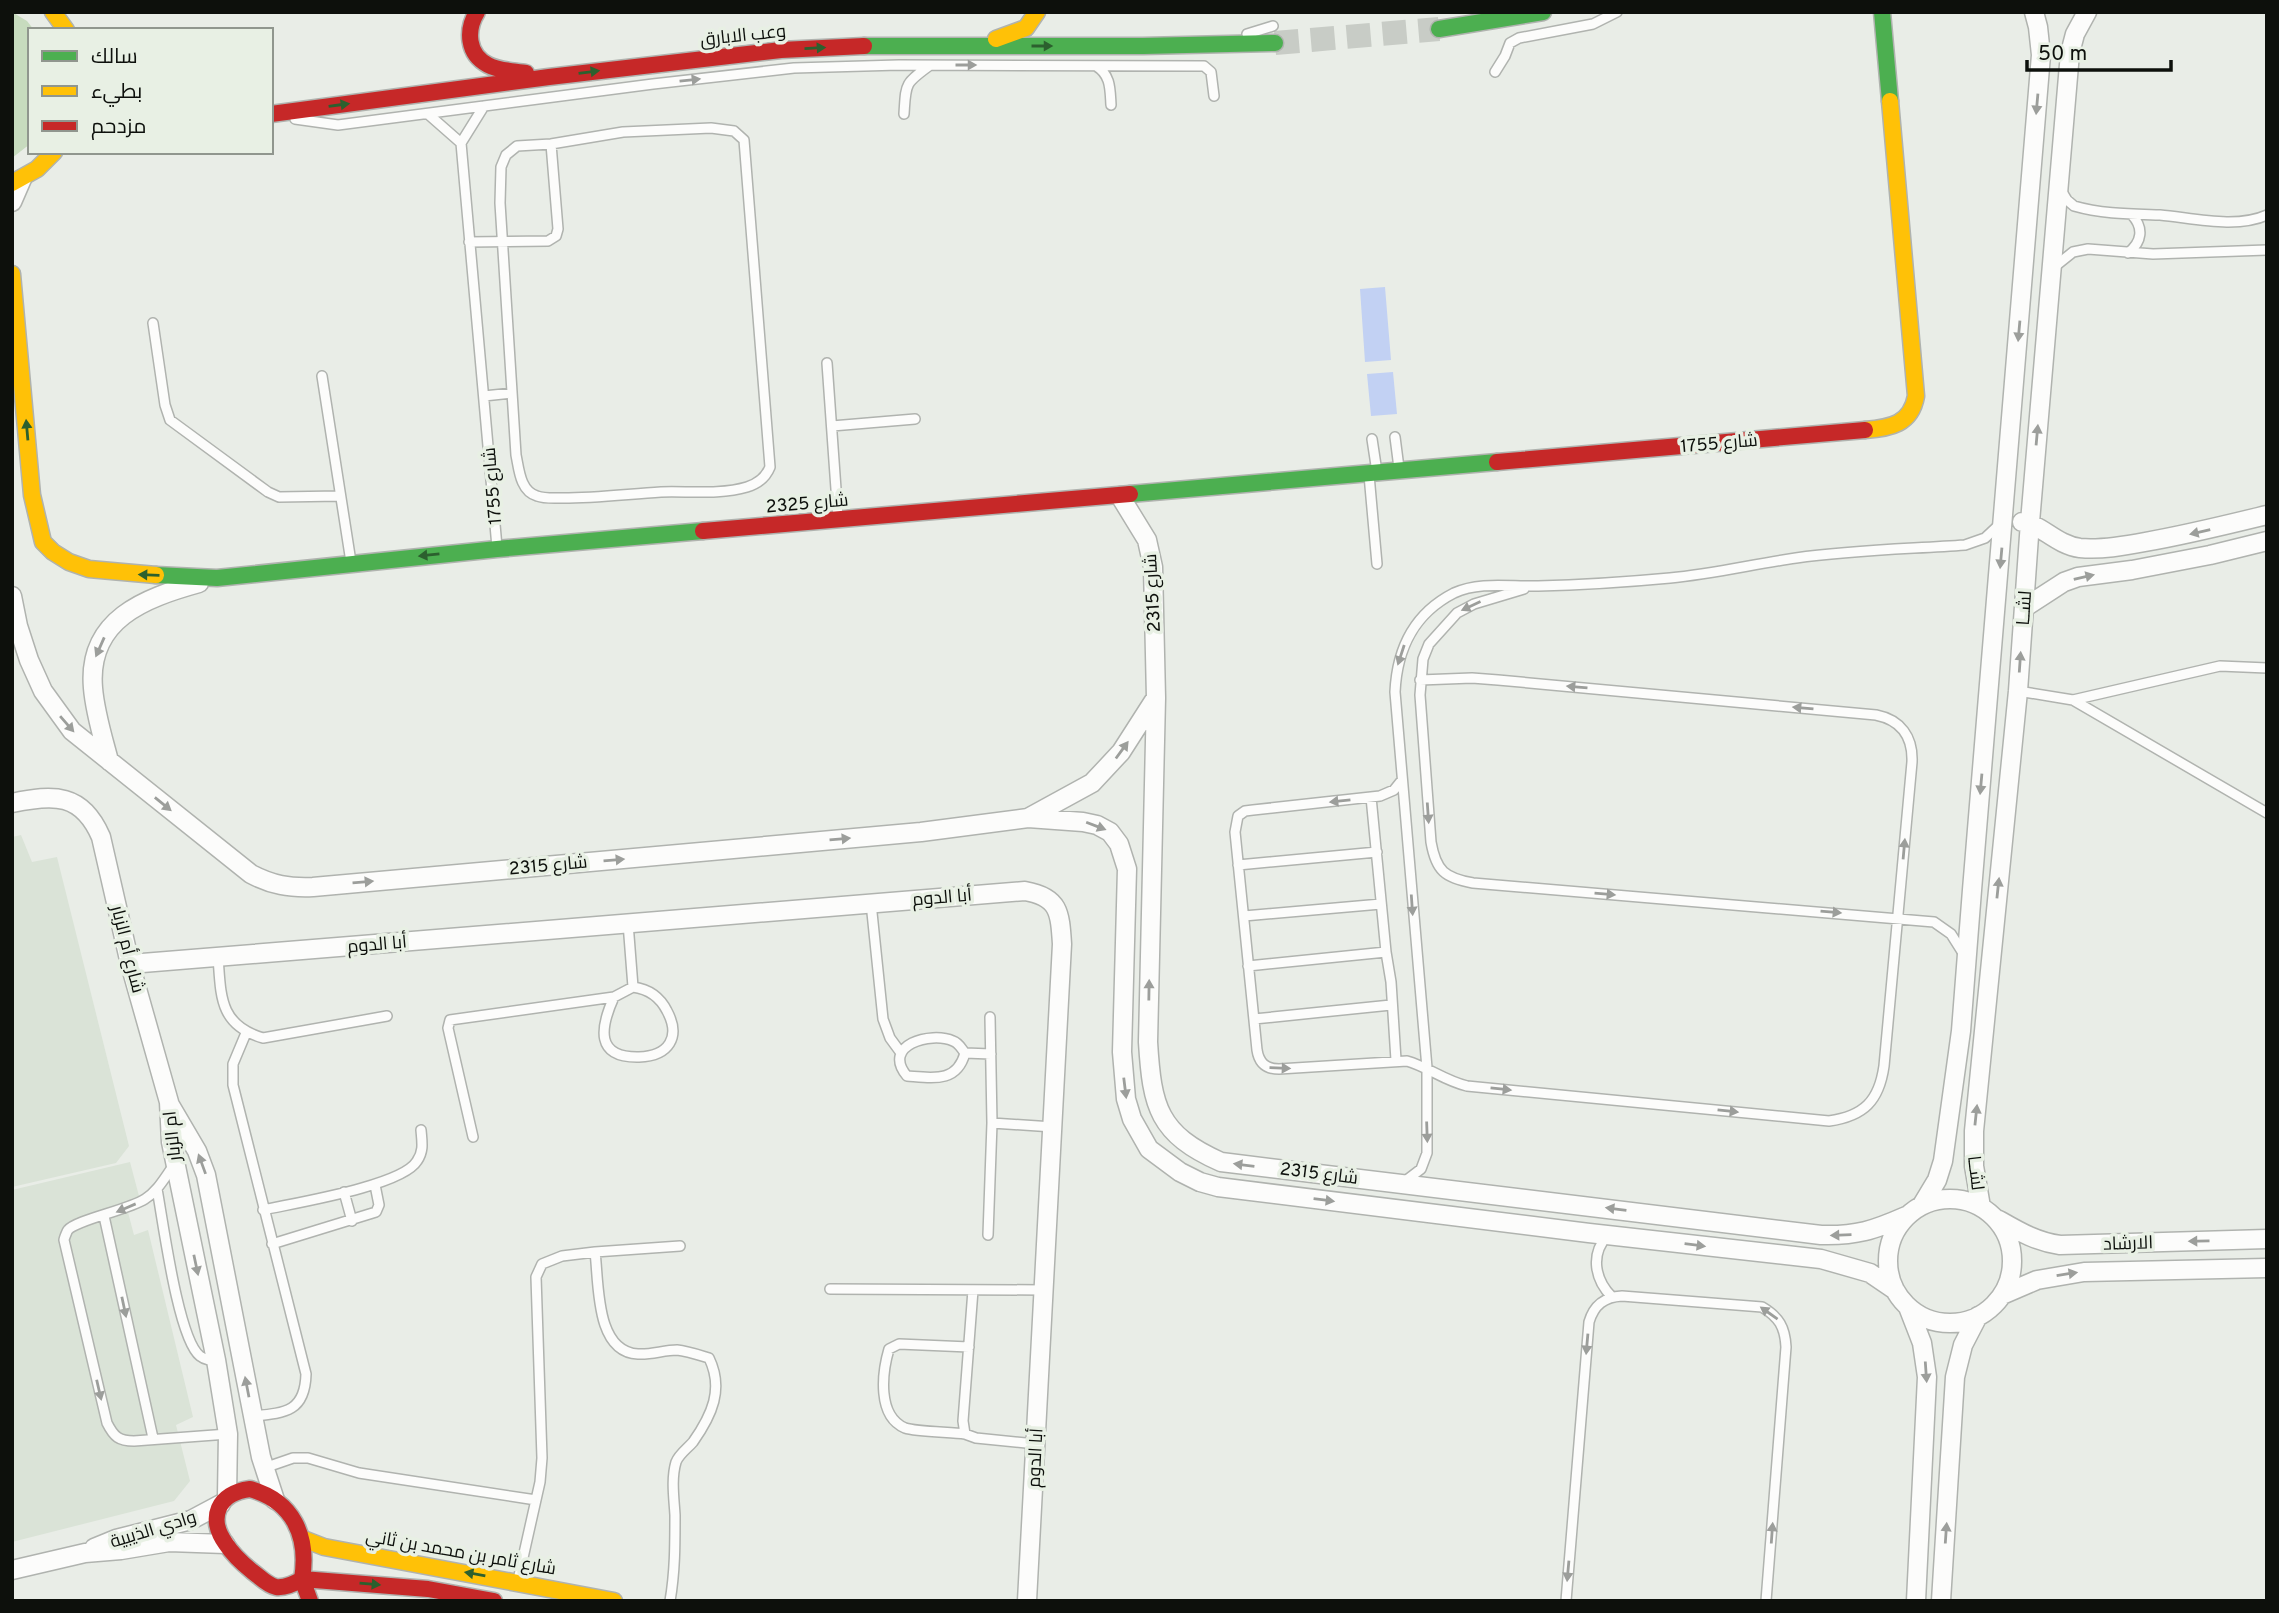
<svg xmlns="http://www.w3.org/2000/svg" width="2279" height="1613" viewBox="0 0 2279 1613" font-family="Overpass,Cairo,sans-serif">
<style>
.built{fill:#dae3d7}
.green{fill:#c7dbbe}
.water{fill:#c2d1f3}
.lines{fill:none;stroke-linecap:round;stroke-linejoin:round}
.secondary-tunnel{stroke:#c8ccc6;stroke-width:24;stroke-dasharray:24 12;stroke-linecap:butt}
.lane-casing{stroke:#b0b3af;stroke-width:12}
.street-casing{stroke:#b0b3af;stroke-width:21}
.fast-casing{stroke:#b0b3af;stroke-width:19}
.slow-casing{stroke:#b0b3af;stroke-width:19}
.jam-casing{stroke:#b0b3af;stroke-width:19}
.lane{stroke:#fcfcfb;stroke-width:9}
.street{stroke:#fcfcfb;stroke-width:18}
.fast{stroke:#4caf50;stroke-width:16}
.slow{stroke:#ffc107;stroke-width:16}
.jam{stroke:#c62828;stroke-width:16}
.oneway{fill:#2c602e}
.oneway2{fill:#9c9e9b}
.labels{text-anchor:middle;stroke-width:7;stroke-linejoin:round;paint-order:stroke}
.street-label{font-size:18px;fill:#0d100c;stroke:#e8f0e4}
</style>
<rect width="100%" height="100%" fill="#e9ede7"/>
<path class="built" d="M21,835L32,862L57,857L129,1146L116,1163L12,1187V837Z
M130,1162L139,1196L125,1201L134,1235L148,1230L193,1417L176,1425L190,1481L174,1501L12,1542V1190Z"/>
<path class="green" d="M12,12L27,21L34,30H30V144L12,158Z"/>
<path class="water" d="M1385,287L1391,360L1365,362L1360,289Z
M1393,372L1397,414L1371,416L1367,374Z"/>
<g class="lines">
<path class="secondary-tunnel" d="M1275,43L1439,29"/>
<g class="lane-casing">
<path id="lane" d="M1247,34L1273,26
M1096,66C1111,75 1110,89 1111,105
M1495,72L1505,56L1510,43L1519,38L1593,24L1617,12
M484,106L461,143L497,547
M428,114L461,143
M904,114C906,84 904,84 929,66
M295,119L338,125L653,84L794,68L899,65L1204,66L1211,72L1214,96
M711,128L734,131L744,140L770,467C766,477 757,484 747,487C720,495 688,491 661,492C628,494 596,498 563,498C555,498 545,499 537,496C520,491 519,469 516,455L500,203L501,167L506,155L517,146L551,144L623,132Z
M2061,190L2067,200L2074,206C2102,214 2131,214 2160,215C2193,218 2236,229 2267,215
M469,242L548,241L556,236L558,229L551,144
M2128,253C2142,242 2144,228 2132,215
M2053,268L2073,252L2088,249L2153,254L2267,250
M153,323L165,405L170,420L268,492L279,497L340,496
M827,363L838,517
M322,376L351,562
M484,396L512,393
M832,426L915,419
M1395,437L1399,468
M1372,439L1377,472
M1369,475L1377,564
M1524,589L1474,604L1457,613L1429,644L1423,659L1420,695L1431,842C1436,871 1445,878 1473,883L1934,922L1951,934L1963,953
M2018,691L2073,700L2220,666L2267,668
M2073,700L2267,813
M1402,780L1394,790L1380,796L1253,810L1245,811L1238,816L1235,832L1257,1050C1259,1063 1266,1069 1279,1069L1407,1061C1428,1067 1445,1081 1467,1086L1829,1121C1864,1116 1879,1101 1884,1066L1912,762C1913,737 1901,720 1876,715L1498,680L1472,678L1420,680
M1371,797L1386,952L1391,982L1396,1060
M1238,865L1377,852
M871,903L883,1019L890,1038L901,1053
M1244,916L1381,904
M628,923L633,987
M218,957C221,996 219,1025 263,1038L387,1016
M1248,966L1386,952
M633,987C648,989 660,997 667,1011C681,1037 669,1056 639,1057C595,1058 600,1028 614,997Z
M990,1017L992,1123L1053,1127
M1254,1019L1391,1005
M246,1033L233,1064V1085L306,1374C305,1412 285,1413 253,1416
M965,1053C957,1083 933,1078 907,1076C881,1045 931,1031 953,1041C959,1043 961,1048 965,1053L991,1054
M473,1137L448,1028L450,1020L614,997
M174,1165C165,1177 158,1191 145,1199C128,1210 76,1220 68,1230C67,1231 64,1239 64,1240L107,1423C114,1437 119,1441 134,1441L228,1434
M1404,1182L1421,1169L1427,1153V1068L1395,692C1397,649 1413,614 1454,593C1480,581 1511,587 1538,586C1582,585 1627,582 1670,578C1713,574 1754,564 1796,558C1852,550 1909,549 1965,545L1985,538L2000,524
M157,1189C163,1221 178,1339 200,1356C205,1360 210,1360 216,1360
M344,1192L352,1221
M263,1210C294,1203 402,1186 417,1161C424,1151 422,1142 421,1130
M104,1216L153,1438
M988,1235L992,1123
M1607,1236C1590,1255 1595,1280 1612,1297
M272,1244L376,1212L379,1205L375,1185
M595,1252L680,1246
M830,1289L1044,1290
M973,1290L963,1421L965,1434L976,1438L1036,1444
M965,1434C951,1432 917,1432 905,1428C877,1416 882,1373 889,1349L899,1344L969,1347
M264,1468L293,1458H308L359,1473L536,1500
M518,1580L540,1482L542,1458L536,1277L542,1264L562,1256L595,1252C599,1283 595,1352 638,1354C651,1355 664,1350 677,1350C687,1351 699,1355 709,1358C724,1389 712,1415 693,1442C688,1448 679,1454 676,1462C671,1479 674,1498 675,1515C675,1545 675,1572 670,1601
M1566,1601L1589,1322C1594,1305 1604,1297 1622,1296L1762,1307C1779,1317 1785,1327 1786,1347L1766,1601"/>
</g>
<g class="street-casing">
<path id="street" d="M12,202L22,179
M1120,496L1147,540L1153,567L1156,698L1148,1042C1152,1107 1158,1134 1221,1162L1821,1235C1857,1236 1874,1230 1906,1216
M2022,522C2040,523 2056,545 2080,548C2101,550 2124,546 2145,542C2186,535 2226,525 2267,515
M12,596L18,626L29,660L43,691L72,731L251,874C272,885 289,888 313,887L921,832L1028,818L1083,822L1097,825L1110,832L1119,844L1127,869L1122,1052L1126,1099L1132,1119L1149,1149L1180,1172L1200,1182L1218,1187L1589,1233L1821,1259L1870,1273L1895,1290
M2024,608L2064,582L2078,577L2132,570L2210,555L2267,541
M109,761C103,738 95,713 93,688C87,619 145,598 199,583
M12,803C54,794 82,793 101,837L130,964L169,1102L171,1142L216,1360L228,1434L227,1496
M1028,818L1092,783L1121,752L1155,699
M130,964L1025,891C1059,897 1060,912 1062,944L1027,1601
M170,1105L197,1151L206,1175L261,1457L275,1500
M1888 1261a62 62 0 1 1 124 0a62 62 0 1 1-124 0Z
M1922,1205L1937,1180L1943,1161L1961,1031L1972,890L2041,55L2038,27L2034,12
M1981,1207L1974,1166V1131L2018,691L2030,522L2070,53L2075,34L2087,12
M1999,1220C2020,1232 2037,1242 2060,1245L2267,1239
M2002,1295L2037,1280L2084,1272L2267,1268
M1908,1307L1922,1343L1927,1377L1916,1601
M94,1548L116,1539L191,1520L221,1504
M12,1570L85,1553L121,1550L169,1542L225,1544
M1941,1601L1955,1377L1963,1345L1978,1316"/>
</g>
<g class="fast-casing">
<path id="fast" d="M1882,12L1890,101
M1439,29L1543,12
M864,46H1143L1275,43
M1130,494L1497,462
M156,575L217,578L497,549L703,531"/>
</g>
<g class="slow-casing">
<path id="slow" d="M53,12L66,30
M996,39L1026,28L1037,12
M12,183L37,169L54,152
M12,274L32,495L43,542L53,552L69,562L89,569L156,575
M1865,430C1891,428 1911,424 1916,396L1890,101
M301,1538L324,1547L614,1601"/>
</g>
<g class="jam-casing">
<path id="jam" d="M477,12C466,30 467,54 488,65C499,71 514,71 526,73
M271,114L549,77L781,50L864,46
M1497,462L1865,430
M703,531L1130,494
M250,1489C293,1501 309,1536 302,1579C294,1584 286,1588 276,1587C267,1585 260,1577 253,1572C243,1564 233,1555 226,1544C207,1518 218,1493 250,1489Z
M310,1601L302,1579L428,1589L494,1601"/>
</g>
<use href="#lane" class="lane"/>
<use href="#street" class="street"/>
<use href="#fast" class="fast"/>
<use href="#slow" class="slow"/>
<use href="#jam" class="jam"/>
</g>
<defs><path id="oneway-solid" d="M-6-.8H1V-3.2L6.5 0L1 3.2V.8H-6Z" transform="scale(1.75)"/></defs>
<g class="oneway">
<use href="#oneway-solid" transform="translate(1042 46)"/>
<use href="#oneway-solid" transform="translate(815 48) rotate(-3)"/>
<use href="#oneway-solid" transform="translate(589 72) rotate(-7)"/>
<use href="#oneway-solid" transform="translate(339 105) rotate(-8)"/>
<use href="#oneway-solid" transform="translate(27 430) rotate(-95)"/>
<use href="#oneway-solid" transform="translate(429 555) rotate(174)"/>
<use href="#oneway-solid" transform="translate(149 575) rotate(-178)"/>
<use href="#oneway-solid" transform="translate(475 1574) rotate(-170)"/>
<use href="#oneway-solid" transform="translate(370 1584) rotate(5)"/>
</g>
<g class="oneway2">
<use href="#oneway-solid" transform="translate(966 65)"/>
<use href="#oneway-solid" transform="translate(690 80) rotate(-6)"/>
<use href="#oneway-solid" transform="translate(2037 104) rotate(95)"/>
<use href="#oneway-solid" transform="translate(2019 331) rotate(95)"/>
<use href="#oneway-solid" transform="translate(2037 435) rotate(-85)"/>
<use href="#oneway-solid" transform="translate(2200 532) rotate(167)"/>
<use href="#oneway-solid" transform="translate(2001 558) rotate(95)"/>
<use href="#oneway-solid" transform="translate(2084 577) rotate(-13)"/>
<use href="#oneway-solid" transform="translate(1471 606) rotate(155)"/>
<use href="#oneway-solid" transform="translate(100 647) rotate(114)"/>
<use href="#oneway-solid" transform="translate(1401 655) rotate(108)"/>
<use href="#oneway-solid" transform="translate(2020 662) rotate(-86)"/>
<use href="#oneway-solid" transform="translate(1577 687) rotate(-175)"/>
<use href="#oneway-solid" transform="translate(1803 708) rotate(-175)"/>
<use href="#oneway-solid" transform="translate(67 724) rotate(49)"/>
<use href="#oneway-solid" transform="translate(1122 750) rotate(-54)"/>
<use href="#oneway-solid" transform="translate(1981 784) rotate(95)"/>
<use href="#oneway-solid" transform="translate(1340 801) rotate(174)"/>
<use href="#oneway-solid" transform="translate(163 804) rotate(39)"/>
<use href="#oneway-solid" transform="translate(1428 813) rotate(86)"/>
<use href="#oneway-solid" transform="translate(1096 826) rotate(21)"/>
<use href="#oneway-solid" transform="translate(840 839) rotate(-5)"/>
<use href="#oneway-solid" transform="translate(1904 849) rotate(-85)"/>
<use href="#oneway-solid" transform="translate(614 860) rotate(-5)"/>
<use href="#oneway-solid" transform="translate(363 882) rotate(-5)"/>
<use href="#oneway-solid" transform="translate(1998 888) rotate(-84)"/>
<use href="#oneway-solid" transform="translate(1605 894) rotate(5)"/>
<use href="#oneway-solid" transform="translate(1412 905) rotate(86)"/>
<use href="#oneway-solid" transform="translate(1831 912) rotate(5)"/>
<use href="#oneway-solid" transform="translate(1149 990) rotate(-89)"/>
<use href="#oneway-solid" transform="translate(1280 1068) rotate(2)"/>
<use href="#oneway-solid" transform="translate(1125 1088) rotate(83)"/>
<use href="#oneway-solid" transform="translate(1501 1089) rotate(6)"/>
<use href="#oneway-solid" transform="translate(1728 1111) rotate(6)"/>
<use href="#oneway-solid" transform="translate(1976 1115) rotate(-84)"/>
<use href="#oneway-solid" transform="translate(1427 1132) rotate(88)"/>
<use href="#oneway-solid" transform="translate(202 1164) rotate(-110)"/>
<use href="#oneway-solid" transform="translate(1244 1165) rotate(-173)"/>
<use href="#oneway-solid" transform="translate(1324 1200) rotate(7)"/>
<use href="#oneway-solid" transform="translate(126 1208) rotate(157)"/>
<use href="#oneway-solid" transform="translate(1616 1209) rotate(-173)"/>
<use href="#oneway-solid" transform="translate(1841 1235) rotate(178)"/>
<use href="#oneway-solid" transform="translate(2199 1241) rotate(179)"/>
<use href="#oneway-solid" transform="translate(1695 1245) rotate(7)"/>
<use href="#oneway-solid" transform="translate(196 1265) rotate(78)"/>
<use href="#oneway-solid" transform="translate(2067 1274) rotate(-9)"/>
<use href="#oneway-solid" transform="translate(124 1307) rotate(78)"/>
<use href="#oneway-solid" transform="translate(1769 1313) rotate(-145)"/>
<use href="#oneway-solid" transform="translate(1587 1344) rotate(95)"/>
<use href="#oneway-solid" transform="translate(1926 1372) rotate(86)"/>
<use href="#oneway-solid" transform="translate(247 1387) rotate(-101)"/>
<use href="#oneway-solid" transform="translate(99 1390) rotate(77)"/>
<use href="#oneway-solid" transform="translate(1772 1533) rotate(-86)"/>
<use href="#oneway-solid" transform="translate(1946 1533) rotate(-86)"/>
<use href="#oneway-solid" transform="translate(1568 1571) rotate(95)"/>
</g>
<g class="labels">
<g class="street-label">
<text transform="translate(743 35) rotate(-6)" y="6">وعب الابارق</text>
<text transform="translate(1719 443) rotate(-5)" y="6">شارع 1755</text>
<text transform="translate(492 486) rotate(-95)" y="6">شارع 1755</text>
<text transform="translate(807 503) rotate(-5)" y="6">شارع 2325</text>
<text transform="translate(1152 593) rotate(-93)" y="6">شارع 2315</text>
<text transform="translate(2024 608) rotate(-86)" y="6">لشــا</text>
<text transform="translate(548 865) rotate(-5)" y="6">شارع 2315</text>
<text transform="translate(942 897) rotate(-5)" y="6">أبا الدوم</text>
<text transform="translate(377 944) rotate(-5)" y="6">أبا الدوم</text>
<text transform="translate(128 949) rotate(76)" y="6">شارع أم الزبار</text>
<text transform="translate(172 1136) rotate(-96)" y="6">ام الزبار</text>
<text transform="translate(1319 1173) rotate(7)" y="6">شارع 2315</text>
<text transform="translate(1976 1173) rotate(83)" y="6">لشــا</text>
<text transform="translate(2128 1243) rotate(-2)" y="6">الارشاد</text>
<text transform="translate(1035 1458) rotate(-87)" y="6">أبا الدوم</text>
<text transform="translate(153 1529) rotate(-17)" y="6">وادي الذيبية</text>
<text transform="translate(461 1552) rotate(10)" y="6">شارع ثامر بن محمد بن ثاني</text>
</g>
</g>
<rect width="2279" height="1613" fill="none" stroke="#0d100c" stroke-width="28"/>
<rect x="28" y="28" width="245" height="126" fill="#e8f0e4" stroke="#90968e" stroke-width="2"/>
<rect x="42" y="51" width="35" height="10" fill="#4caf50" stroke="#90968e" stroke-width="2"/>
<text x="91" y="63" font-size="21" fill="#0d100c">سالك</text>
<rect x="42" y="86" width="35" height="10" fill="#ffc107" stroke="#90968e" stroke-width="2"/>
<text x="91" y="98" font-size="21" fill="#0d100c">بطيء</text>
<rect x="42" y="121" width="35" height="10" fill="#c62828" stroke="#90968e" stroke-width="2"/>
<text x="91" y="133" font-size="21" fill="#0d100c">مزدحم</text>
<path d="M2027 60v10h144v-10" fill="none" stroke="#0d100c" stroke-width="3.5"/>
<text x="2038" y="60" font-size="21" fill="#0d100c" stroke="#e8f0e4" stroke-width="5" paint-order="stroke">50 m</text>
</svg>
